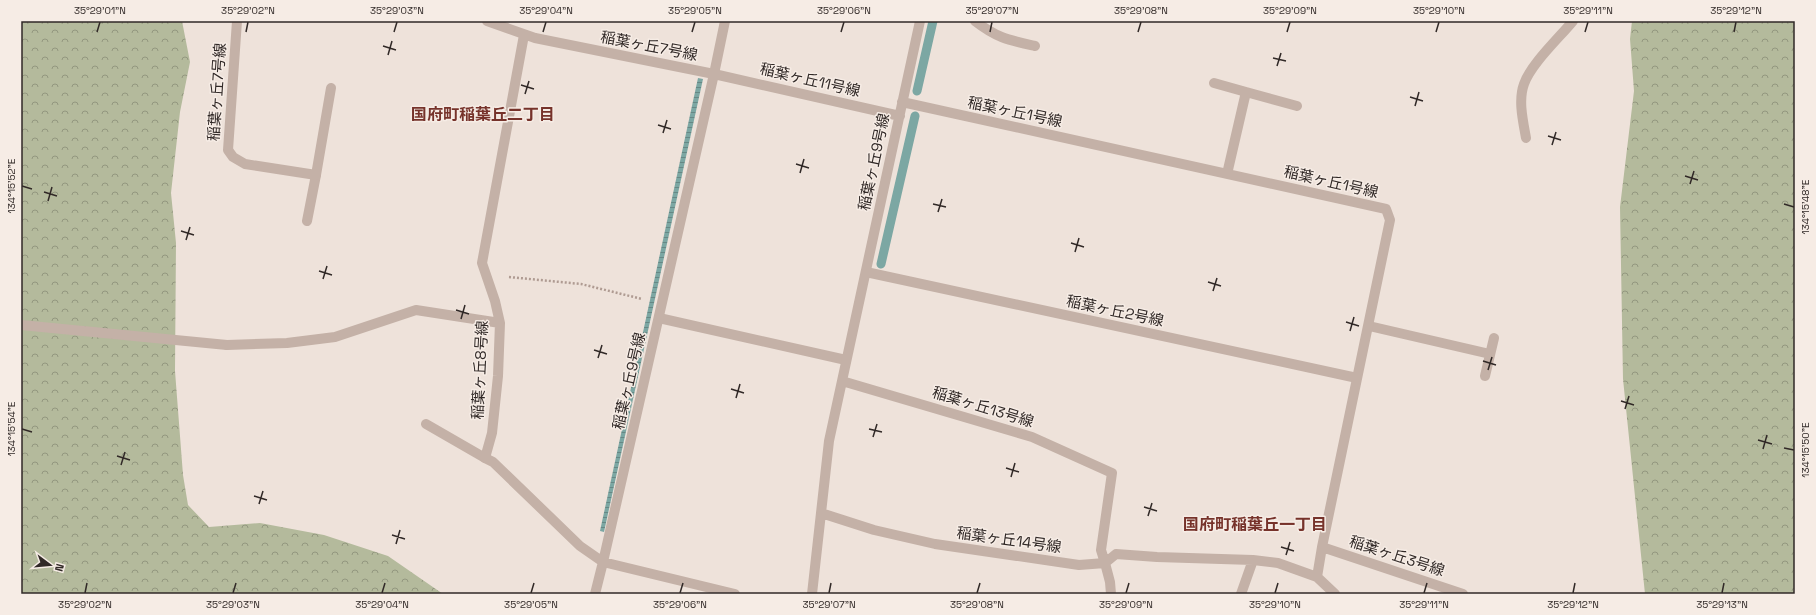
<svg xmlns="http://www.w3.org/2000/svg" width="1816" height="615" font-family="'Space Grotesk','Noto Sans JP',sans-serif">
  <defs>
    <pattern id="forest-crowns" width="20" height="18" patternUnits="userSpaceOnUse"><rect width="20" height="18" fill="#b4ba9c"/><path d="M2 6a3 3 0 1 1 6 0M12 15a3 3 0 1 1 6 0" fill="none" stroke="#93977f"/></pattern>
    <pattern id="water-rules" width="6" height="5" patternUnits="userSpaceOnUse"><rect width="6" height="5" fill="#7ca7a3"/><path d="M0 2.5h6" fill="none" stroke="#668885"/></pattern>
  </defs>
  <rect width="100%" height="100%" fill="#eee2da"/>
  <!-- forest -->
  <path fill="url(#forest-crowns)" d="M21 21H182L190 62 180 112 171 193 176 243 175 371 183 475 188 505 209 527 260 523 324 535 388 556 443 594H21Z
    M1632 21H1795V594H1645L1623 379 1620 207 1634 91 1630 39Z"/>
  <!-- water -->
  <path fill="url(#water-rules)" d="M698 78 703 79 604 532 600 531Z"/>
  <g fill="none" stroke-linecap="round" stroke-linejoin="round">
    <!-- stream -->
    <path stroke="#7ca7a3" stroke-width="9" d="M917 91 933 21
      M881 264 915 116"/>
    <!-- path -->
    <path stroke="#af9b92" stroke-width="2.5" stroke-dasharray="2 2" stroke-linecap="butt" d="M509 277 581 284 642 299"/>
    <!-- lane -->
    <path stroke="#c4b1a7" stroke-width="10" d="M975 21C997 38 1008 40 1035 46
      M1526 138C1523 121 1518 100 1524 84 1531 64 1559 38 1573 21
      M307 221 316 175
      M659 318 846 360
      M21 325 227 345
      M1369 326 1490 354
      M1485 376 1494 338
      M426 424 485 458"/>
    <!-- street -->
    <path stroke="#c4b1a7" stroke-width="10" d="M237 21 228 150 233 157 245 164 316 175 331 88
      M487 21 535 38 714 74 900 116
      M725 21 714 74 603 562 735 594
      M524 35 482 263 495 301 500 323 498 376 492 433 485 458 493 462 580 546 603 562 595 594
      M1214 83 1246 92
      M902 102 1386 209 1390 220 1322 547 1317 577 1335 594
      M1227 174 1246 92 1297 106
      M866 272 1357 378
      M227 345 287 343 335 337 416 310 500 323
      M821 513 874 530 935 544 1079 565 1105 563 1101 550 1112 473 1032 437 842 381
      M1322 547 1463 594
      M812 594 829 441 920 21
      M1111 594 1110 582 1105 563 1116 554 1157 557 1253 560
      M1241 594 1253 560 1278 563 1317 577"/>
  </g>
  <!-- ticks -->
  <path fill="none" stroke="#312927" stroke-width="1.5" d="M97 32 100 22M246 32 248 22M394 32 397 22M543 32 546 22M692 32 695 22M841 32 844 22M990 32 992 22M1138 32 1141 22M1287 32 1290 22M1436 32 1439 22M1585 32 1588 22M1734 32 1736 22M383 46 396 50M388 55 392 41M1273 58 1286 61M1277 66 1281 53M521 85 534 89M525 94 529 81M1410 97 1423 101M1415 106 1419 92M658 125 671 129M663 133 667 120M1548 136 1561 140M1552 145 1556 132M796 164 809 168M800 173 804 159M1685 176 1698 180M1690 184 1694 171M22 186 32 189M44 192 57 196M48 201 52 187M933 204 946 207M1784 204 1794 207M938 212 942 199M181 231 194 235M186 240 190 227M1071 243 1084 247M1075 252 1079 238M319 271 332 275M323 279 327 266M1208 282 1221 286M1213 291 1217 278M456 310 469 314M461 319 465 305M1346 322 1359 326M1350 331 1354 317M594 350 607 354M598 358 602 345M1483 361 1496 365M1488 370 1492 357M731 389 744 393M736 398 740 384M1621 401 1634 405M1625 409 1629 396M22 429 32 432M869 429 882 432M873 437 877 424M1758 440 1772 444M1784 448 1794 450M1763 449 1767 435M117 456 130 460M121 465 125 452M1006 468 1019 472M1011 477 1015 463M254 496 267 500M259 504 263 491M1144 507 1157 511M1148 516 1152 503M392 535 405 539M396 544 400 530M1281 547 1294 551M1286 555 1290 542M85 593 87 583M233 593 236 583M382 593 385 583M531 593 534 583M680 593 683 583M829 593 831 583M977 593 980 583M1126 593 1129 583M1275 593 1278 583M1424 593 1427 583M1573 593 1575 583M1722 593 1724 583"/>
  <g text-anchor="middle" stroke-width="3" stroke-linejoin="round" paint-order="stroke">
    <!-- street labels -->
    <g font-size="15" fill="#312927" stroke="#f6ece5">
      <text transform="translate(649 46) rotate(11)" y="5">稲葉ヶ丘7号線</text>
      <text transform="translate(810 80) rotate(13)" y="5">稲葉ヶ丘11号線</text>
      <text transform="translate(217 92) rotate(-86)" y="5">稲葉ヶ丘7号線</text>
      <text transform="translate(1015 112) rotate(12)" y="5">稲葉ヶ丘1号線</text>
      <text transform="translate(874 162) rotate(-78)" y="5">稲葉ヶ丘9号線</text>
      <text transform="translate(1331 182) rotate(13)" y="5">稲葉ヶ丘1号線</text>
      <text transform="translate(1115 311) rotate(12)" y="5">稲葉ヶ丘2号線</text>
      <text transform="translate(480 370) rotate(-87)" y="5">稲葉ヶ丘8号線</text>
      <text transform="translate(629 381) rotate(-77)" y="5">稲葉ヶ丘9号線</text>
      <text transform="translate(983 407) rotate(17)" y="5">稲葉ヶ丘13号線</text>
      <text transform="translate(1009 540) rotate(8)" y="5">稲葉ヶ丘14号線</text>
      <text transform="translate(1397 556) rotate(18)" y="5">稲葉ヶ丘3号線</text>
    </g>
    <!-- neighbourhood labels -->
    <g font-size="16" font-weight="bold" fill="#76322a" stroke="#f6ece5">
      <text x="483" y="120">国府町稲葉丘二丁目</text>
      <text x="1255" y="530">国府町稲葉丘一丁目</text>
    </g>
  </g>
  <!-- border -->
  <rect width="1816" height="615" fill="none" stroke="#f6ece5" stroke-width="44"/>
  <!-- north arrow -->
  <g transform="translate(50 565) rotate(106)" stroke="#f6ece5" stroke-width="3" paint-order="stroke">
  <path d="M0-3L7 15L0 10L-7 15Z" fill="#312927"/>
  <text y="-6" font-size="11" font-weight="bold" text-anchor="middle" fill="#312927">N</text>
  </g>
  <rect x="22" y="22" width="1772" height="571" fill="none" stroke="#312927" stroke-width="1.5"/>
  <g font-size="10" text-anchor="middle" fill="#312927">
    <text x="100" y="14">35°29'01"N</text>
    <text x="248" y="14">35°29'02"N</text>
    <text x="397" y="14">35°29'03"N</text>
    <text x="546" y="14">35°29'04"N</text>
    <text x="695" y="14">35°29'05"N</text>
    <text x="844" y="14">35°29'06"N</text>
    <text x="992" y="14">35°29'07"N</text>
    <text x="1141" y="14">35°29'08"N</text>
    <text x="1290" y="14">35°29'09"N</text>
    <text x="1439" y="14">35°29'10"N</text>
    <text x="1588" y="14">35°29'11"N</text>
    <text x="1736" y="14">35°29'12"N</text>
    <text transform="translate(11 186) rotate(-90)" y="4">134°15'52"E</text>
    <text transform="translate(1805 207) rotate(-90)" y="4">134°15'48"E</text>
    <text transform="translate(11 429) rotate(-90)" y="4">134°15'54"E</text>
    <text transform="translate(1805 450) rotate(-90)" y="4">134°15'50"E</text>
    <text x="85" y="608">35°29'02"N</text>
    <text x="233" y="608">35°29'03"N</text>
    <text x="382" y="608">35°29'04"N</text>
    <text x="531" y="608">35°29'05"N</text>
    <text x="680" y="608">35°29'06"N</text>
    <text x="829" y="608">35°29'07"N</text>
    <text x="977" y="608">35°29'08"N</text>
    <text x="1126" y="608">35°29'09"N</text>
    <text x="1275" y="608">35°29'10"N</text>
    <text x="1424" y="608">35°29'11"N</text>
    <text x="1573" y="608">35°29'12"N</text>
    <text x="1722" y="608">35°29'13"N</text>
  </g>
</svg>
